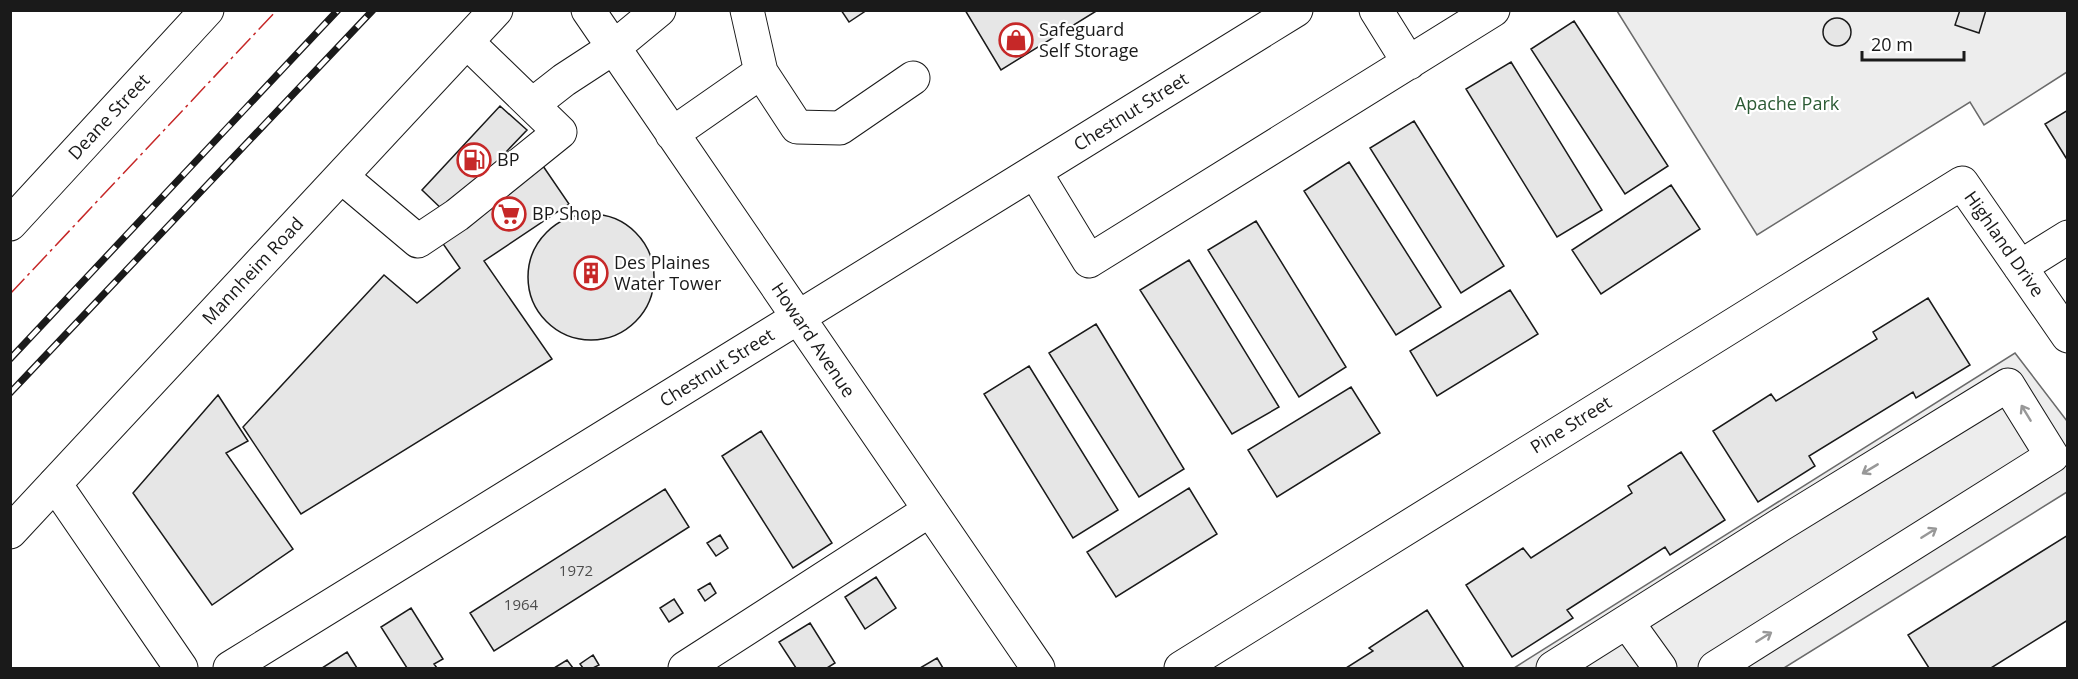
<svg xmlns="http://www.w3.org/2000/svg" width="2078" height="679" font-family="'Open Sans',sans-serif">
  <rect width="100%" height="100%" fill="#fff"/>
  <!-- built -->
  <path fill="#ededed" stroke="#6a6a6a" stroke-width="1.5" d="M1617 11H2067V72L1984 125 1970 102 1757 235Z
    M2015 353 2067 421V492L1784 668H1514Z"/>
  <!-- building -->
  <path fill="#e6e6e6" stroke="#1a1a1a" stroke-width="1.5" d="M841 10H867L849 22Z
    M965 10H1098L1001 70Z
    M1960 10H1986L1979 33 1955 25Z
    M1823 32a14 14 0 1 1 28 0a14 14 0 1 1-28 0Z
    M1574 21 1668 166 1625 194 1531 49Z
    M1511 62 1602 210 1557 237 1466 89Z
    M500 106 527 130 447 214 422 190Z
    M2068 110V161L2045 124Z
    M1414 121 1504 266 1461 293 1370 148Z
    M1349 162 1441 307 1396 335 1304 191Z
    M543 166 569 204 484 261 552 359 301 514 243 427 384 275 417 303 460 268 439 238Z
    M1671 185 1700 229 1601 294 1572 250Z
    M528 277a63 63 0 1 1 126 0a63 63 0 1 1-126 0Z
    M1256 221 1346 367 1299 397 1208 250Z
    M1189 260 1279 407 1232 434 1140 290Z
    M1510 290 1538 334 1437 396 1410 351Z
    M1928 298 1970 365 1916 398 1913 392 1809 456 1815 466 1758 502 1713 431 1771 394 1776 401 1877 339 1873 332Z
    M1096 324 1184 469 1139 497 1049 353Z
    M1029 366 1118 510 1073 538 984 394Z
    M1351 387 1380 433 1277 497 1248 450Z
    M218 395 248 441 226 453 293 549 212 605 133 493Z
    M761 431 832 543 793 568 722 456Z
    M1681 452 1725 520 1670 555 1665 547 1567 610 1573 618 1512 657 1466 585 1523 548 1531 558 1632 493 1628 486Z
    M1189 488 1217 534 1116 597 1087 552Z
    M665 489 689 527 494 651 470 613Z
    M720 535 728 548 716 556 707 543Z
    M2068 535V620L1991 668H1929L1908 635Z
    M876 577 896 608 865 629 845 597Z
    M710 583 716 593 705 601 698 590Z
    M674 599 683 613 669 622 660 608Z
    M411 608 443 659 434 664 437 668H407L381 627Z
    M1427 610 1464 668H1346L1373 651 1369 648Z
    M810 623 835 663 827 668H796L779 642Z
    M347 652 357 668H322Z
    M593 655 599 665 593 668H583L580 664Z
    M937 658 943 668H920Z
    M567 660 573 668H554Z"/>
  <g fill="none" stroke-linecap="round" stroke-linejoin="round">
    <!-- minor casing -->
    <g stroke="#1a1a1a" stroke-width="35">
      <path id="minor" d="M588 10 1038 668
        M747 10 761 72 797 127 840 128 913 78
        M1376 10 1409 63
        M532 105 564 80 613 48 659 10
        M672 134 761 72
        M1035 172 1089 261 1493 10
        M342 177 418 241 457 215 560 132 467 42
        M10 224 207 10
        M2020 267 2068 237
        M55 484 181 668
        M1627 622 1660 668
        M230 668 1296 10
        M685 668 930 510
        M1181 668 1962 183 2068 336
        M1553 668 1780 525 2008 385 2052 456 1715 668"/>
    </g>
    <!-- major casing -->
    <g stroke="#1a1a1a" stroke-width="35">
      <path id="major" d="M10 532 496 10"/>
    </g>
    <!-- minor -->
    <use href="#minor" stroke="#fff" stroke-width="33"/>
    <!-- major -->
    <use href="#major" stroke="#fff" stroke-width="33"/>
    <!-- rail casing -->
    <g stroke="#1a1a1a" stroke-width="7">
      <path id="rail" d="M10 359 338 10
        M10 393 373 10"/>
    </g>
    <!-- rail -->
    <use href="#rail" stroke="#fff" stroke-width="4.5" stroke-dasharray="14" stroke-linecap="butt"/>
    <!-- power -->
    <path stroke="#c62828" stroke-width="1.5" stroke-dasharray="21 4.5 3 4.5" stroke-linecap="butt" d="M10 294 277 10"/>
  </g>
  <!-- one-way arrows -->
  <defs><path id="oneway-shaft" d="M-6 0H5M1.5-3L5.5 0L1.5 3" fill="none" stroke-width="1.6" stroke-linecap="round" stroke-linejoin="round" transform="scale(1.5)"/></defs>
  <g stroke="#989898">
    <use href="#oneway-shaft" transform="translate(2026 413) rotate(-121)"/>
    <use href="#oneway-shaft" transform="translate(1870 469) rotate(149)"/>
    <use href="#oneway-shaft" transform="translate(1929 533) rotate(-32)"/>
    <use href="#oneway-shaft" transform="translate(1764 637) rotate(-32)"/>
  </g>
  <!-- icons -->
  <defs>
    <g id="shop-ring" transform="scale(1.725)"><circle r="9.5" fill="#fff" stroke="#c62828" stroke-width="1.5"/><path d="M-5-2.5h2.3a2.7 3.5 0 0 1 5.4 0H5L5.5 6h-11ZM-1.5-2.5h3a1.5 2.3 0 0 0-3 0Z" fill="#c62828"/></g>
    <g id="fuel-ring" transform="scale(1.725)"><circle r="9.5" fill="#fff" stroke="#c62828" stroke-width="1.5"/><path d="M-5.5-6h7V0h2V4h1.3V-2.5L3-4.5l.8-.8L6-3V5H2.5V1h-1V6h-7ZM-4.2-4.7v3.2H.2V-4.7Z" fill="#c62828"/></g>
    <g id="supermarket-ring" transform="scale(1.725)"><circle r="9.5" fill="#fff" stroke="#c62828" stroke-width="1.5"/><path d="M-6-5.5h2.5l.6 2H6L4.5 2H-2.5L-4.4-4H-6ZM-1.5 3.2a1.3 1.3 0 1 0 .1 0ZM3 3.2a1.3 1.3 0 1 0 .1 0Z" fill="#c62828"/></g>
    <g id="building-ring" transform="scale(1.725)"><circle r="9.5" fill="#fff" stroke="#c62828" stroke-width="1.5"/><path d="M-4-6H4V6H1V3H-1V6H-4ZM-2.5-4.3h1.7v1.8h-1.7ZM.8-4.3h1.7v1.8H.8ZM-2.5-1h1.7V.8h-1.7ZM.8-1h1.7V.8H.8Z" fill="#c62828"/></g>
  </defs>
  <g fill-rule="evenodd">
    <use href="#shop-ring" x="1016" y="40"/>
    <use href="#fuel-ring" x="474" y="160"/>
    <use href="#supermarket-ring" x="509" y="214"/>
    <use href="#building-ring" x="591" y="273"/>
  </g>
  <g text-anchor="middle" stroke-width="4.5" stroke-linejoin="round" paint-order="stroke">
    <!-- number labels -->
    <g font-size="15" fill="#4d4d4d">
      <text x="576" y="576">1972</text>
      <text x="521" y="610">1964</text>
    </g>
    <!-- poi labels -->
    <g font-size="18" fill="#1a1a1a" stroke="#fff" text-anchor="start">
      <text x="1039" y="36">Safeguard<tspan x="1039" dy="21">Self Storage</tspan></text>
      <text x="497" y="166">BP</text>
      <text x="532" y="220">BP Shop</text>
      <text x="614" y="269">Des Plaines<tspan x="614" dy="21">Water Tower</tspan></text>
    </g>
    <!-- park labels -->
    <g font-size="18" fill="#2b5a34" stroke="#fff">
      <text x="1787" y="110">Apache Park</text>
    </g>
    <!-- street labels -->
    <g font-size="18" fill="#1a1a1a" stroke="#fff">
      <text transform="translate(1131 112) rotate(-32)" y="6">Chestnut Street</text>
      <text transform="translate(109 117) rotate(-47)" y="6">Deane Street</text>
      <text transform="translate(2004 244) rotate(55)" y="6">Highland Drive</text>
      <text transform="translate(253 271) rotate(-47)" y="6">Mannheim Road</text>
      <text transform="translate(813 340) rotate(56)" y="6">Howard Avenue</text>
      <text transform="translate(717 368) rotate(-32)" y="6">Chestnut Street</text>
      <text transform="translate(1571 425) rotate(-32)" y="6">Pine Street</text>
    </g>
  </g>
  <!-- border -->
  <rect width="2078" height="679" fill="none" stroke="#1a1a1a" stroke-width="24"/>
  <!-- scale -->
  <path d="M1862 51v9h102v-9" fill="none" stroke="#1a1a1a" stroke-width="3"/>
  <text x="1871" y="51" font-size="18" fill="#1a1a1a" stroke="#ffffff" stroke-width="4.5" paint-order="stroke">20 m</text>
</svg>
